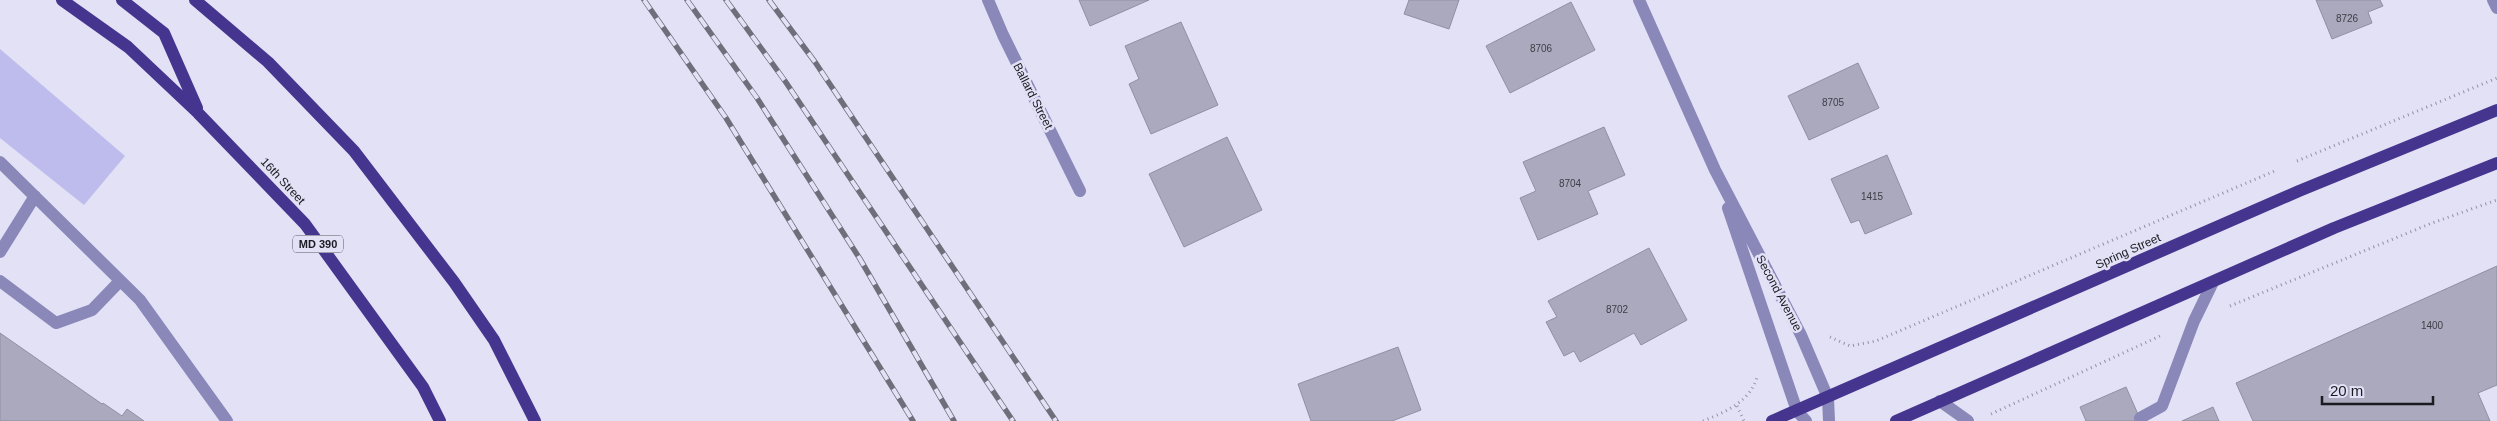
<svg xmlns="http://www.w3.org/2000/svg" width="2497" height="421" font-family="Helvetica,sans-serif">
  <rect width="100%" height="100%" fill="#e2e1f6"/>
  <!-- green -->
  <path fill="#bebcec" d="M0 49 125 156 84 205 0 138Z"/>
  <!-- building -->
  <path fill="#aaa9bd" stroke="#9090a3" d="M1079 0H1149L1090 26Z
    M1409 0H1459L1449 29 1404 14Z
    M2316 0H2380L2383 6 2368 12 2372 23 2332 39Z
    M1571 2 1595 50 1510 93 1486 46Z
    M1181 22 1218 105 1151 134 1129 84 1139 79 1125 46Z
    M1858 63 1879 108 1809 140 1788 96Z
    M1604 127 1625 175 1588 191 1598 214 1538 240 1520 198 1536 191 1523 162Z
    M1227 137 1262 210 1184 247 1149 174Z
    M1887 155 1912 214 1865 234 1859 220 1851 223 1831 179Z
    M1649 248 1687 320 1641 345 1634 333 1580 362 1574 351 1564 356 1546 322 1557 317 1548 301Z
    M2497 266V385L2478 393 2490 421H2253L2236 383Z
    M0 333 102 404 103 403 122 416 127 409 144 421H0Z
    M1398 347 1421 410 1392 421H1311L1298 384Z
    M2126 387 2141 421H2086L2080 407Z
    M2213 407 2219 421H2182Z"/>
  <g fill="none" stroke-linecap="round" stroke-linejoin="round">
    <!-- path -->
    <path stroke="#9393a2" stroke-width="3" stroke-dasharray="1 4" stroke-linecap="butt" d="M2297 161 2497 78
      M2230 306 2432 223 2497 200
      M1830 337 1850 346 1876 341 2277 170
      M1737 406 1744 421
      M1991 414 2160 336
      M1703 421C1725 412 1750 402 1757 377"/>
    <!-- minor -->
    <path stroke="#8a87b9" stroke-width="12" d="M988 0 1003 35 1080 191
      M1639 0 1715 170 1801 335 1828 398 1829 421
      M2493 0 2497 8
      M0 162 140 300 227 421
      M1728 208 1797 411 1806 421
      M0 252 35 196
      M0 281 56 323 92 310 120 281
      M1940 401 1968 421
      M2140 418 2162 406 2194 321 2213 282"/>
    <!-- major -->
    <path stroke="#46358e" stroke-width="12" d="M62 0 128 47 198 113 305 224 423 387 440 421
      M122 0 164 33 197 108
      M195 0 268 62 354 151 454 282 494 340 535 421
      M1772 421 2299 191 2497 110
      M1896 421 2334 228 2497 163"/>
    <!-- rail casing -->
    <g stroke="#6f6f7c" stroke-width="5.5">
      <path id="rail" d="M644 0 726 118 913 421
        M687 0 757 98 860 259 954 421
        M726 0 785 81 1013 421
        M769 0 815 62 1056 421"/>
    </g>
    <!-- rail -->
    <use href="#rail" stroke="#e2e1f6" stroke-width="4" stroke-dasharray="11" stroke-linecap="butt"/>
  </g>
  <g text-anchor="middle" stroke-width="5" stroke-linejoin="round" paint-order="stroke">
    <!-- number labels -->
    <g font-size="10" fill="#3e3e48">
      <text x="2347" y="22">8726</text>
      <text x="1541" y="52">8706</text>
      <text x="1833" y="106">8705</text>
      <text x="1570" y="187">8704</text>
      <text x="1872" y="200">1415</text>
      <text x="1617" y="313">8702</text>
      <text x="2432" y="329">1400</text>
    </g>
    <!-- shield labels -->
    <rect fill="#e2e1f6" stroke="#565661" stroke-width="1" x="293" y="235.5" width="50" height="17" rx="4"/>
    <g font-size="11" font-weight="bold" fill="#1a1a21">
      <text x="318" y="248">MD 390</text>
    </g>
    <!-- street labels -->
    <g font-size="12" fill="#1a1a21" stroke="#e2e1f6">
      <text transform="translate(1033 96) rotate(63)" y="4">Ballard Street</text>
      <text transform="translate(283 181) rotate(47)" y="4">16th Street</text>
      <text transform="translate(2128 251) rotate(-24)" y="4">Spring Street</text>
      <text transform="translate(1779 293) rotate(62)" y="4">Second Avenue</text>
    </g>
  </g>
  <!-- scale -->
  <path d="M2322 396v8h111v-8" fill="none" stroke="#1a1a21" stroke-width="2.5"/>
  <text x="2330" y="396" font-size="15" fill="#1a1a21" stroke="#e2e1f6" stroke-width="4" paint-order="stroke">20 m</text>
</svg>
